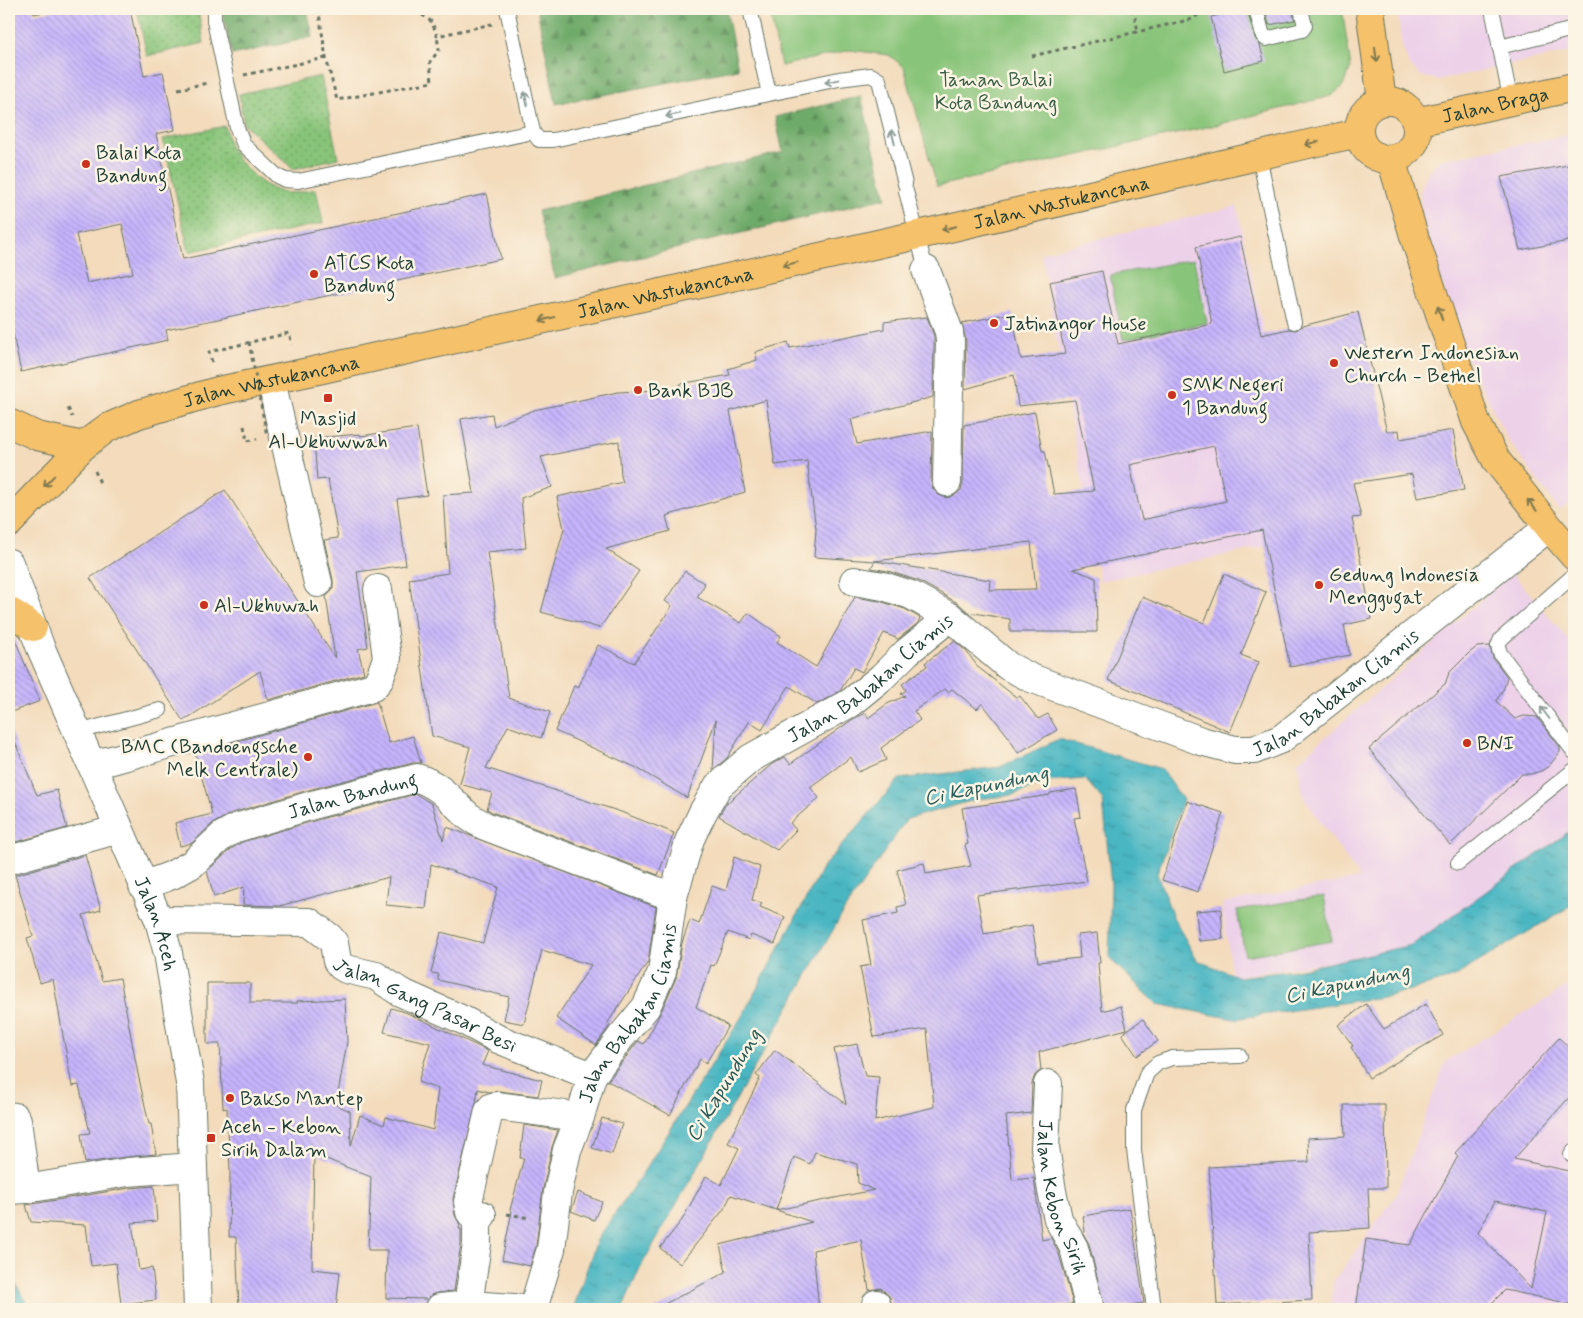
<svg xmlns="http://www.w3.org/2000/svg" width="1583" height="1318" font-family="Mynerve,sans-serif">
  <defs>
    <pattern id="forest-firs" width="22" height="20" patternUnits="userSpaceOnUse" patternTransform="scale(1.25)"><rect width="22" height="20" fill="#6eaa69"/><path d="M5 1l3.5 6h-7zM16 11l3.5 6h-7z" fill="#5a8c57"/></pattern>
    <pattern id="garden-dots" width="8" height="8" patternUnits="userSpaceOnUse" patternTransform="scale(1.25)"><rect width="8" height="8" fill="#88c479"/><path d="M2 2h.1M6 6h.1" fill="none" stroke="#6fa064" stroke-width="1.8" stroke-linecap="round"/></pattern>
    <pattern id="water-ripples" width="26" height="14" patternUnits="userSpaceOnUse" patternTransform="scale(1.25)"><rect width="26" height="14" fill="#48b6c2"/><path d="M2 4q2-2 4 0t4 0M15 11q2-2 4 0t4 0" fill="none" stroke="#3b959e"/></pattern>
    <pattern id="building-back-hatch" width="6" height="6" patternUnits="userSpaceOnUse" patternTransform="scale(1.25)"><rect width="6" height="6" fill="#c7b5fd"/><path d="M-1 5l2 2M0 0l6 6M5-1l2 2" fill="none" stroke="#a194ce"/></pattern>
  </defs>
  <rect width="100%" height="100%" fill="#fcf5e5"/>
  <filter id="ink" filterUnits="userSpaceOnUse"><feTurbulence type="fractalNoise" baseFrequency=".02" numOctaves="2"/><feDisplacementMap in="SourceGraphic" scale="10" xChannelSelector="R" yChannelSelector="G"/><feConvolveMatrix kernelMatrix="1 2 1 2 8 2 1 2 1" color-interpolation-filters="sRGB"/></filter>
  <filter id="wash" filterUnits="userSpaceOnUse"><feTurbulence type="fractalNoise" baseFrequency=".0096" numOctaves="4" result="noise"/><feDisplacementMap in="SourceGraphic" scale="20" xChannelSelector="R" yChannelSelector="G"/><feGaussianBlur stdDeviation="1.12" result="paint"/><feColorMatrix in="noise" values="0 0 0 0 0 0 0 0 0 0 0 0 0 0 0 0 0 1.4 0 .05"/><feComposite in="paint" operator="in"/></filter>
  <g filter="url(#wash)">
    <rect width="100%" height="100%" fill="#f3dbbc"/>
    <!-- built -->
    <path fill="#edd1e9" d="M1397 9H1574V51L1439 80 1421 76 1409 65 1402 46Z
      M1574 134V501L1559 510 1507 438 1463 349 1422 218 1420 193 1428 171 1439 160Z
      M1237 206 1307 538 1100 581 1041 253Z
      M1512 573 1574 646V847L1458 938 1397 952 1232 977 1222 903 1360 878 1304 798 1297 762Z
      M1574 982V1309H1331L1333 1282 1396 1195 1445 1062Z"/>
    <!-- forest -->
    <path fill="url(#forest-firs)" stroke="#46744e" d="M226 9H307L313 37 232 55 223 14Z
      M537 9H726L738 69 556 104Z
      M861 96 886 198 555 278 538 211 783 152 775 117Z"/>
    <!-- park -->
    <path fill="#88c479" stroke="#548056" d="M769 9H1342L1351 68 1342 87 1331 96 1212 126 937 186 904 67 889 55 850 50 781 66Z
      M1194 259 1207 323 1123 340 1110 275Z
      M1324 896 1332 941 1245 956 1237 910Z"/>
    <!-- garden -->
    <path fill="url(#garden-dots)" stroke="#548056" d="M137 9H198L204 43 147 56Z
      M321 76 338 158 293 169 244 124 239 94Z
      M225 126C227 133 228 142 231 148 240 166 268 193 289 193 298 193 308 190 316 189L323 223 189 252 163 139Z"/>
    <!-- water -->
    <path fill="url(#water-ripples)" stroke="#347a7b" d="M1059 739 1162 769 1183 800 1157 874 1173 917 1197 960 1239 977 1296 970 1412 945 1574 828V904L1452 978 1389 996 1234 1019 1157 1004 1109 958 1111 885 1103 800 1085 779 1047 782 1013 795 978 799 907 819 845 909 640 1268 622 1309H573L597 1240 648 1165 741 1018 823 867 899 779 1000 767Z
      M9 1282 16 1284 30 1309H9Z"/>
    <g id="blocks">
      <!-- building -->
      <path fill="url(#building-back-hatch)" fill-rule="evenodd" d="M9 9H33L34 14 60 9H130L144 76 163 72 175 130 156 134 183 259 487 194 501 259 166 330 168 340 21 372 9 316ZM122 224 133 273 87 283 76 234Z
        M1243 9H1247L1255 38 1260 45 1264 61 1224 71 1211 17Z
        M1265 9H1292L1295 20 1269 25Z
        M1574 164V240L1520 250 1501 177Z
        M1240 237 1261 335 1289 329 1296 330 1302 326 1358 312 1387 432 1399 430 1400 439 1453 430 1464 490 1417 498 1412 474 1353 483 1361 517 1352 518 1372 619 1344 625 1350 655 1290 667 1262 530 1073 569 1096 578 1097 632H1010V619L968 612 958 603 919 581 888 571 871 568 875 561 814 557 816 529 807 461 775 465 766 400 730 411 745 492 666 516 670 531 606 549 639 571 600 628 541 612 564 529 557 497 623 482 621 476 619 441 541 457 552 487 521 498 526 548 487 552 509 698 550 712 541 738 508 726 486 768 621 812 674 833 658 875 492 812 487 809 492 793 460 784 470 747 432 736 409 579 448 573 443 495 474 493 461 419 492 414 494 426 534 410 618 392 681 389 680 384 730 375 728 369 757 360 755 352 788 342 790 348 884 329V322L927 317 934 336V342L933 397 851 419 857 444 932 431 931 482 933 489 939 495 947 498 955 495 961 490 963 483 964 425 1035 412 1042 451H1045L1054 494 1094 491 1075 400 1018 406 1014 375 965 389 966 341 962 323 1012 313 1021 359 1065 354 1050 282 1102 271 1118 344 1212 324 1196 247ZM1214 446 1226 501 1142 520 1130 465ZM1031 542 1036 589 989 590 990 580 875 561Z
        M417 428 427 495 397 499 406 565 357 572 368 647 358 649 364 673 268 700 260 671 183 721 90 578 225 490 335 658 326 596 329 594 333 588V580L324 540 338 538 328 479 317 480 314 438 360 434V436Z
        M685 571 705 584 697 597 741 623 748 613 781 636 777 642 816 667 855 597 879 601 905 609 920 618 918 623 898 639 884 633 862 672 854 668 840 691 817 704 789 686 762 730 749 722 727 758 713 770 716 720 687 798 635 767 555 731 574 686 578 688 598 645 634 663 672 606 665 601Z
        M1224 574 1266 592 1241 655 1259 662 1230 732 1108 680 1142 597 1204 623Z
        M9 629 12 632 40 701 9 713Z
        M954 641 966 651 979 668 1017 698 1020 696 1038 719 1048 714 1057 730 1018 753 1008 736 982 703 977 709 952 689 948 692 945 689 914 711 920 720 881 748 886 760 858 772 851 757 810 787 819 798 790 823 796 830 777 850 719 816 726 804 772 764 785 757 790 764 853 719 866 713 868 718 887 704 905 696 901 694 906 690 902 684 927 666 925 663Z
        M1490 646 1493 658 1507 677 1504 688 1496 701 1515 719 1524 716 1537 717 1560 747V752L1549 766 1541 771 1531 774H1522L1450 845 1369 749 1445 684 1449 673 1469 653 1477 647Z
        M377 702 389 743 413 736 421 763H413L312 789 232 813 212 824 192 843 180 846 175 823 212 814 195 753Z
        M9 728 37 795 57 790 67 828 9 844Z
        M1076 789 1081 817 1074 818 1087 881 977 895 984 934 1032 925 1038 962 1080 958 1078 935 1097 933 1100 963H1098L1102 1011 1121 1006 1127 1029 1039 1052 1041 1070 1035 1075 1032 1083 1031 1113 1006 1116 1012 1180 1034 1178 1042 1240 1051 1238 1059 1254 1073 1304 1042 1309H892L890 1297 881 1288 869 1290 861 1240 813 1250 819 1309H655L726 1272 720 1245 812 1222 776 1210 874 1190 858 1183 857 1164 815 1152 810 1164 794 1157 776 1210 731 1195 724 1209 680 1264 660 1248 682 1220 706 1176 721 1185 739 1148 728 1143 760 1078 756 1075 775 1050 846 1104 834 1049 857 1044 865 1076 879 1077 875 1121 934 1107 927 1029 874 1037 860 967 871 965 863 920 898 913 897 907 906 905 897 870 924 863 926 874 971 866 965 845 968 844 962 808 1050 795V793Z
        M416 794 432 804 443 840 447 827 656 907 648 962 607 1024 610 1025 596 1045 556 1018 591 965 542 950 524 1024 504 1020 509 997 438 980V974L431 973 441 932 483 943 498 887 431 864 426 909 386 905 389 877 279 906 243 905 244 887 214 897 207 871 231 849 242 842 320 819Z
        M1187 801 1223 813 1198 892 1162 880Z
        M85 855 101 910 83 915 102 981 120 978 138 1074 149 1124H151L156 1154 126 1157 85 1163 81 1134 90 1133 79 1085 72 1086 53 979 40 983 27 938 33 936 15 875Z
        M734 857 760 867 752 900 762 903 760 907 785 917 775 944 751 935 749 940 728 932 714 966 711 965 696 1007 728 1026 706 1063 700 1059 670 1115 608 1081 638 1041 644 1044 660 1014 676 978 682 943 690 920 699 924 712 886 726 891Z
        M1221 909 1223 939 1199 941 1196 911Z
        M207 983H250V1003H298L297 1001 345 999 347 1042 336 1105 350 1111 351 1146 360 1115 384 1125 386 1117 433 1130 438 1089 418 1082 430 1043 384 1032 391 1008 405 1012 488 1051 482 1065 542 1080 538 1096 499 1091 489 1092 478 1089 476 1103 453 1199 455 1215 460 1225 459 1229H461V1243L454 1291 438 1293 431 1295 427 1299 386 1298 387 1250H368L371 1177 314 1154 312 1269 340 1272 336 1309H239L236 1237H229L230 1171 227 1108 223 1109 220 1044H207Z
        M1366 1004 1384 1029 1426 1004 1443 1035 1369 1078 1351 1047 1353 1046 1338 1025Z
        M1143 1019 1158 1041 1137 1056 1122 1034Z
        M1559 1038 1574 1052V1092L1514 1159 1574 1172V1288L1571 1304 1505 1290 1486 1309H1356L1366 1239 1410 1245 1458 1156 1455 1153ZM1495 1201 1547 1212 1531 1289 1478 1233Z
        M1344 1105H1385L1386 1188H1368L1370 1228 1309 1232 1312 1300 1217 1305 1209 1167 1309 1162 1308 1138 1345 1136Z
        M602 1118 622 1124 612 1154 592 1148Z
        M524 1125 558 1130 552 1147 543 1189 536 1246 530 1266 502 1260 512 1211 510 1210 524 1158H520Z
        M154 1186 157 1221 132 1223 139 1270 152 1268 156 1300 121 1304 116 1263 91 1266 86 1225 31 1222 26 1205 130 1188Z
        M578 1192 602 1202 594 1220 571 1211Z
        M1130 1208 1144 1303 1105 1309 1089 1244 1083 1233 1085 1232 1083 1216Z"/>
    </g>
  </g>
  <g filter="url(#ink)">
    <use href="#blocks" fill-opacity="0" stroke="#697464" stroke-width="1"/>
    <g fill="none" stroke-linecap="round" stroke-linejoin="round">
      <!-- service casing -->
      <g stroke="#697464" stroke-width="16">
        <path id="service" d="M214 9V21L237 128 244 145 277 176 285 180 298 181 533 132
          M507 9 533 132 539 140H553L839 79 871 75 879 80 905 184
          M750 9 769 94
          M1256 9 1263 36 1266 39 1302 30 1305 26 1301 9
          M1492 9 1511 102
          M1499 47 1574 29
          M1259 156 1294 322
          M906 191 926 270
          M1574 575 1501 639 1498 646 1500 653 1574 752
          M78 732 160 710
          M1458 863 1574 770
          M1571 1155 1574 1151
          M1154 1309 1134 1150V1110L1147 1073 1158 1063 1172 1058 1240 1056"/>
      </g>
      <!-- minor casing -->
      <g stroke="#697464" stroke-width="30">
        <g id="minor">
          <path d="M926 270 949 332 950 341 947 482"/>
          <path d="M271 381 318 583"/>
          <path id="s1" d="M854 581 883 586 911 595 950 617 1008 666 1031 678 1201 741 1235 750H1254L1281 739 1549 527"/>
          <path d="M92 764 112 760 373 687 379 680 387 658 378 589"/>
          <path d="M9 860 119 829"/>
          <path id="s2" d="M143 886 172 875 192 864 222 836 236 828 316 804 417 778C439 784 452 801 468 816 473 820 480 823 485 826L673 897"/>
          <path id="s3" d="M159 920 309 922 330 938 334 943 337 961 341 966 346 969 376 976 400 992 463 1020 498 1039 592 1076"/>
          <path id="s4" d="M1048 1084 1045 1148 1052 1191 1058 1219 1074 1248 1090 1309"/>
          <path d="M9 1116 15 1117 17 1120 26 1189"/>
          <path d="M9 1190 26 1189 128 1172 193 1167"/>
          <path d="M477 1222 470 1212 468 1202 489 1111 492 1107 497 1106 580 1117"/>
          <path d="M876 1304V1309"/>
          <path d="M468 1305 477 1244V1222L482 1215"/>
          <path d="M440 1308 468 1305 531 1309"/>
          <path id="s5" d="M533 1309 551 1249 558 1192 567 1150 580 1117 592 1076 621 1037 646 1007 662 972 673 897 690 839 703 812 718 786 751 758 850 703 882 677 907 652 950 617"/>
        </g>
      </g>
      <!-- tertiary casing -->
      <g stroke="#697464" stroke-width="30">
        <g id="tertiary">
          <path id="s6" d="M9 563 40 646 159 920 168 953 190 1083 198 1309"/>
        </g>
      </g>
      <!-- primary casing -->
      <g stroke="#697464" stroke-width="30">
        <g id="primary">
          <path d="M1370 9 1382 101"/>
          <circle cx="1388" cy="130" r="29"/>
          <path id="s7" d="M1416 122 1574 87"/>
          <path d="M1391 159 1414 236 1476 422 1496 460 1549 527 1574 556"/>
          <path d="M9 423 37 436 83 446"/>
          <path id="s8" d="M9 523 83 446 107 428 139 414 183 401 218 391 318 370 949 228 1317 142 1359 133"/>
          <path d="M9 611 17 616 33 627"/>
        </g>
      </g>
      <!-- path -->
      <path stroke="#697464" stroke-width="3" stroke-dasharray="4 4" stroke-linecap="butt" d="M339 9 319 13 326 58 337 100 432 82 430 62 439 50 437 36
        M417 9 418 12 432 22 437 36 492 24
        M1133 9 1138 31
        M1032 56 1193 19 1205 9
        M244 75 326 58
        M178 89 208 83
        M212 362 209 352 289 333 292 344
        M68 408 72 417
        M244 426 247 441 257 439
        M95 471 100 483
        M507 1214 530 1218"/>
      <!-- service -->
      <use href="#service" stroke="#fff" stroke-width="14"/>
      <!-- minor -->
      <use href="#minor" stroke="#fff" stroke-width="28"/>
      <!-- tertiary -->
      <use href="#tertiary" stroke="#fff" stroke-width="28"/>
      <!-- primary -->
      <use href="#primary" stroke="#f5c16b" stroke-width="28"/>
      <!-- path-bridge -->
      <path stroke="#697464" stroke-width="3" stroke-dasharray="4 4" stroke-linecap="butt" d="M249 342 267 436"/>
    </g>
    <!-- one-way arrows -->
    <defs><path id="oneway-shaft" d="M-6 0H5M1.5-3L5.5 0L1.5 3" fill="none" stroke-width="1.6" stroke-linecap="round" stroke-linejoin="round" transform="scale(1.25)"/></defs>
    <g stroke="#7f784d">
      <use href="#oneway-shaft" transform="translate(1376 55) rotate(82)"/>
      <use href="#oneway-shaft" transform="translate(1312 143) rotate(166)"/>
      <use href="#oneway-shaft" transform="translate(949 228) rotate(167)"/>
      <use href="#oneway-shaft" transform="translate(790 264) rotate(167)"/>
      <use href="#oneway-shaft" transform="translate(1440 313) rotate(-108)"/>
      <use href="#oneway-shaft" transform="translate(547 319) rotate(167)"/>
      <use href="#oneway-shaft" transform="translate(49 481) rotate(134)"/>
      <use href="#oneway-shaft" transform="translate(1532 505) rotate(-129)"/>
    </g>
    <g stroke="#8f9e9a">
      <use href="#oneway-shaft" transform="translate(832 81) rotate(168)"/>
      <use href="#oneway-shaft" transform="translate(526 99) rotate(-102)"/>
      <use href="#oneway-shaft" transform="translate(673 115) rotate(168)"/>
      <use href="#oneway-shaft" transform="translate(893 137) rotate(-104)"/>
      <use href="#oneway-shaft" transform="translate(1545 713) rotate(-127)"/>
    </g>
  </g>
  <!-- markers -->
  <g fill="#c8321e" stroke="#fcf5e5" stroke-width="2">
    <circle cx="86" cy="164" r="5"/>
    <circle cx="314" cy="274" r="5"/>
    <circle cx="994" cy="323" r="5"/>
    <circle cx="1334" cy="363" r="5"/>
    <circle cx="638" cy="390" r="5"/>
    <circle cx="1172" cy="395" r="5"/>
    <rect x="323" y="393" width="10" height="10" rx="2.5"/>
    <circle cx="1319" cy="585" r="5"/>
    <circle cx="204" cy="605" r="5"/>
    <circle cx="1467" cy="743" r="5"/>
    <circle cx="308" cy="757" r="5"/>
    <circle cx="230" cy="1098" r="5"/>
    <rect x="206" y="1133" width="10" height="10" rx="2.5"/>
  </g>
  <g text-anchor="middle" stroke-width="5" stroke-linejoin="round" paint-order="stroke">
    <!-- park labels -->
    <g font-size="20" fill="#395f45" stroke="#fcf5e5">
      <text x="996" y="86">Taman Balai<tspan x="996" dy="23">Kota Bandung</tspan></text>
    </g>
    <!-- street labels -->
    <g font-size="20" fill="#1f3d34" stroke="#fcf5e5">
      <text dy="7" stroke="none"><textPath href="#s7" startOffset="81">Jalan Braga</textPath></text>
      <text dy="7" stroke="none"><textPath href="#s8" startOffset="1118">Jalan Wastukancana</textPath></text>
      <text dy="7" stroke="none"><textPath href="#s8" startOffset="712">Jalan Wastukancana</textPath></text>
      <text dy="7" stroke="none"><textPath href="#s8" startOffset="308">Jalan Wastukancana</textPath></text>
      <text dy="7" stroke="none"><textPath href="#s5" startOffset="751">Jalan Babakan Ciamis</textPath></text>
      <text dy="7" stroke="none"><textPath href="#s1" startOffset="541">Jalan Babakan Ciamis</textPath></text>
      <text dy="7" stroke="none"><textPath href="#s2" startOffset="232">Jalan Bandung</textPath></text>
      <text dy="7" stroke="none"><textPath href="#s6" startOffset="390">Jalan Aceh</textPath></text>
      <text dy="7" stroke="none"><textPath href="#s3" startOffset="301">Jalan Gang Pasar Besi</textPath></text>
      <text dy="7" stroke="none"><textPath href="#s5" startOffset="315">Jalan Babakan Ciamis</textPath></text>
      <text dy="7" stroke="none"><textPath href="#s4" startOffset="116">Jalan Kebon Sirih</textPath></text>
    </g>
    <!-- poi labels -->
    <g font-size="20" fill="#1f3d34" stroke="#fcf5e5" text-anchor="start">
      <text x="96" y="159">Balai Kota<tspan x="96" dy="23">Bandung</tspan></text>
      <text x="324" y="269">ATCS Kota<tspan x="324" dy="23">Bandung</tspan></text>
      <text x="1004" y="330">Jatinangor House</text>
      <text x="1344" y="359">Western Indonesian<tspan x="1344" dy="23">Church - Bethel</tspan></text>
      <text x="1182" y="391">SMK Negeri<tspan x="1182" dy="23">1 Bandung</tspan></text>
      <text x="648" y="397">Bank BJB</text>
      <text x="328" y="425" text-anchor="middle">Masjid<tspan x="328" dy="23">Al-Ukhuwwah</tspan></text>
      <text x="1329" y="581">Gedung Indonesia<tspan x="1329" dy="23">Menggugat</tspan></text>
      <text x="214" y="612">Al-Ukhuwah</text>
      <text x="1477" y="750">BNI</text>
      <text x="298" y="753" text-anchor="end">BMC (Bandoengsche<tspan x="298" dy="23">Melk Centrale)</tspan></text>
      <text x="240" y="1105">Bakso Mantep</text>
      <text x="221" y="1133">Aceh - Kebon<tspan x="221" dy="23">Sirih Dalam</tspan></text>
    </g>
    <!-- water labels -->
    <g font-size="21" font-style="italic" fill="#295b58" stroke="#fcf5e5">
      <text transform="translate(986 785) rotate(-12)" y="7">Ci Kapundung</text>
      <text transform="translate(1347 983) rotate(-12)" y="7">Ci Kapundung</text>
      <text transform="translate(723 1085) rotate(-59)" y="7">Ci Kapundung</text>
    </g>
  </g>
  <!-- margin -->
  <rect width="1583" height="1318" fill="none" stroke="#fcf5e5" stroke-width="30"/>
</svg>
